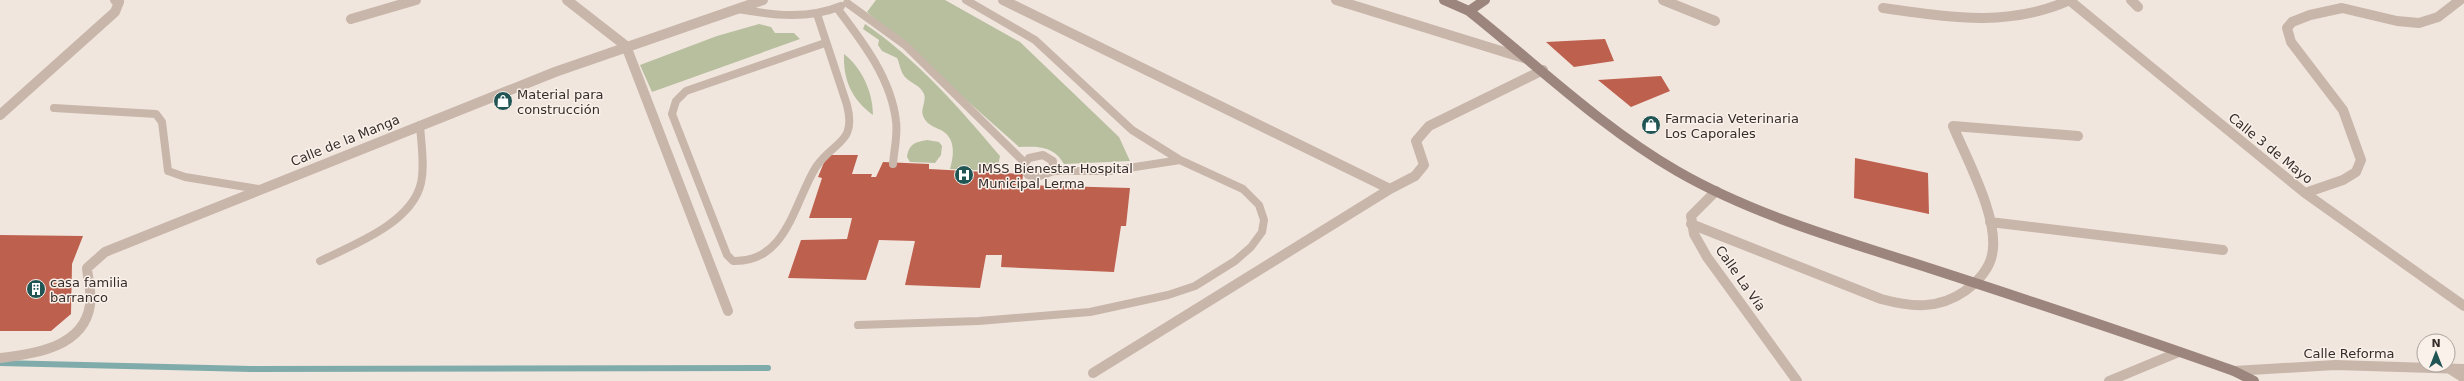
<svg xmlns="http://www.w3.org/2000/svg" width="2464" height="381" font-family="'DejaVu Sans',sans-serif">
  <rect width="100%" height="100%" fill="#f1e6de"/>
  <!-- green -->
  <path fill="#b7bf9f" d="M876 0H945L1020 42 1119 137 1130 161 1064 164C1054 146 1038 146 1019 147L867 12Z
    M759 24 771 27 775 33H794L800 39 652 92 640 65 717 36Z
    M865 24C917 59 960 109 1000 156L997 171 950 169C954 155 956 138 941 130 934 127 928 125 924 118 919 109 927 102 924 94 920 85 912 84 906 78 900 72 900 64 897 58L882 51 878 45 879 40 863 29Z
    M844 54C862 68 873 92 873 115 852 100 843 80 844 54Z
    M927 140 939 142 942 146 941 155 935 163 910 162 907 157C909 144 915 142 927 140Z"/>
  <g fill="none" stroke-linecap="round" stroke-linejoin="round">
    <!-- stream -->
    <path stroke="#7facaa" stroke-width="6" d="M0 363 251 369 768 368"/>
  </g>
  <!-- building -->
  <path fill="#be604e" d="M1605 39 1614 61 1574 67 1546 42Z
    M1661 76 1670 91 1631 107 1598 80Z
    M827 155H858L852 174H872L871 177H876L883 162 929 164V169L1023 174 1022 185 1130 188 1126 226H1121L1114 272 1001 267 1002 255H986L980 288 905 285 915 241 879 240 866 280 788 278 801 240 847 239 852 218H809L822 178 818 177Z
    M1855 158 1928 173 1929 214 1854 198Z
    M0 235 83 236 72 264 71 314 51 331H0Z"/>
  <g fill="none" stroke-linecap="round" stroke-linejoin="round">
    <!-- service -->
    <path stroke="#c8b6aa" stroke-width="8" d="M847 3 905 45 1024 162
      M837 8C862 41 891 78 896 121 898 135 894 150 893 164
      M738 9C773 15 807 20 841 6
      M817 14 847 105C857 144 833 141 816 167 794 202 787 263 733 261L727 255 672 114 676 101 686 91 825 43
      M54 108 156 114 162 122 168 171 185 177 258 189
      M1052 171 1053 161 1043 155 1029 158 1022 167 1028 175 1037 177 1054 171H1109L1180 160
      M320 261C353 245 412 223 421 183 425 165 421 143 420 125
      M858 325 979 321 1090 312 1168 295 1195 286 1235 261 1251 247 1262 232 1264 220 1259 205 1243 189 1180 160 1132 130 1035 40 966 0"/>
    <!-- minor -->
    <path stroke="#c8b6aa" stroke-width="10" d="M567 0 626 46
      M1003 0 1390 189
      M1336 0 1527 59
      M1663 0 1715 21
      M2069 0 2305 193 2464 306
      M2131 0 2138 7
      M1883 8C1948 17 2008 28 2070 0
      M351 19 416 0
      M626 46 728 311
      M0 115 115 12 119 2 115 0
      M1716 191 1691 216 1694 234 1707 257 1797 381
      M2305 193 2343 180 2356 172 2361 160 2343 110 2291 42 2287 28 2292 22 2310 15 2342 8 2397 21 2419 23 2438 17 2460 0
      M1990 222 2223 250
      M1691 224 1881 299C1911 307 1938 310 1965 291 1977 282 1989 270 1992 255 2000 219 1967 160 1953 126L2078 136
      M0 358C35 354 84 347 90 305 92 293 88 280 87 268L105 252 555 72 763 0
      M2450 369 2464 378
      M2234 371 2335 365 2464 369
      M1093 373 1390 189 1415 176 1424 165 1416 141 1429 126 1543 70
      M2109 381 2179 352"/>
    <!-- secondary -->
    <path stroke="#9c857c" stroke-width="10" d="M1444 0 1469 11C1537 65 1601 127 1677 171 1755 216 1843 240 1929 268 2031 301 2133 335 2234 371L2254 381
      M1469 11 1485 0"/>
  </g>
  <!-- icons -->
  <defs>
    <g id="shop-disc" transform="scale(1)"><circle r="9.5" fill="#215554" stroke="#f9f1ea"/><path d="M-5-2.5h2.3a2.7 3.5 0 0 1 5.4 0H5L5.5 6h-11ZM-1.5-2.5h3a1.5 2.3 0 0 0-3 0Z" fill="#fff"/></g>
    <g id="hospital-disc" transform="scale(1)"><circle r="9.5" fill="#215554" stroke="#f9f1ea"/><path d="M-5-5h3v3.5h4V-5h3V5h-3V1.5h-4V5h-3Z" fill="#fff"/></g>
    <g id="building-disc" transform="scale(1)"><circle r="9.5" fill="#215554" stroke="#f9f1ea"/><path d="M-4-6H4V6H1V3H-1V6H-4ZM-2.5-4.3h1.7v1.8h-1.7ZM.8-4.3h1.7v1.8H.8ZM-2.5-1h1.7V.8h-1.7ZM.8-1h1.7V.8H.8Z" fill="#fff"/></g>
  </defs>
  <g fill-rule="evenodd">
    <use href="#shop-disc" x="503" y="101"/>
    <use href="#shop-disc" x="1651" y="125"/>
    <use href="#hospital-disc" x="964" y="175"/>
    <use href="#building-disc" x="36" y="289"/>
  </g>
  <g text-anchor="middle" stroke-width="3" stroke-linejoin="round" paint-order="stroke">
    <!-- poi labels -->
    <g font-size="13" fill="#362c29" stroke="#f9f1ea" text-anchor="start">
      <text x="517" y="99">Material para<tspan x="517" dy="15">construcción</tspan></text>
      <text x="1665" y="123">Farmacia Veterinaria<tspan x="1665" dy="15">Los Caporales</tspan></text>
      <text x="978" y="173">IMSS Bienestar Hospital<tspan x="978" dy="15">Municipal Lerma</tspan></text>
      <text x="50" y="287">casa familia<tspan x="50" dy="15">barranco</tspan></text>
    </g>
    <!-- street labels -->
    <g font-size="13" fill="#362c29" stroke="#f9f1ea">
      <text transform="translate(345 140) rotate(-22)" y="5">Calle de la Manga</text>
      <text transform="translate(2271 148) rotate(39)" y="5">Calle 3 de Mayo</text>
      <text transform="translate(1741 278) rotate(55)" y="5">Calle La Vía</text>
      <text x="2349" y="358">Calle Reforma</text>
    </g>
  </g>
  <!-- north arrow -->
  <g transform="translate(2436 353)"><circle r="19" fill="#f9f1ea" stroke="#aba29d"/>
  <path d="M0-3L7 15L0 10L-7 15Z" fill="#215554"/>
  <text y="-6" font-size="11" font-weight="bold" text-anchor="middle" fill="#362c29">N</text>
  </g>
</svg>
